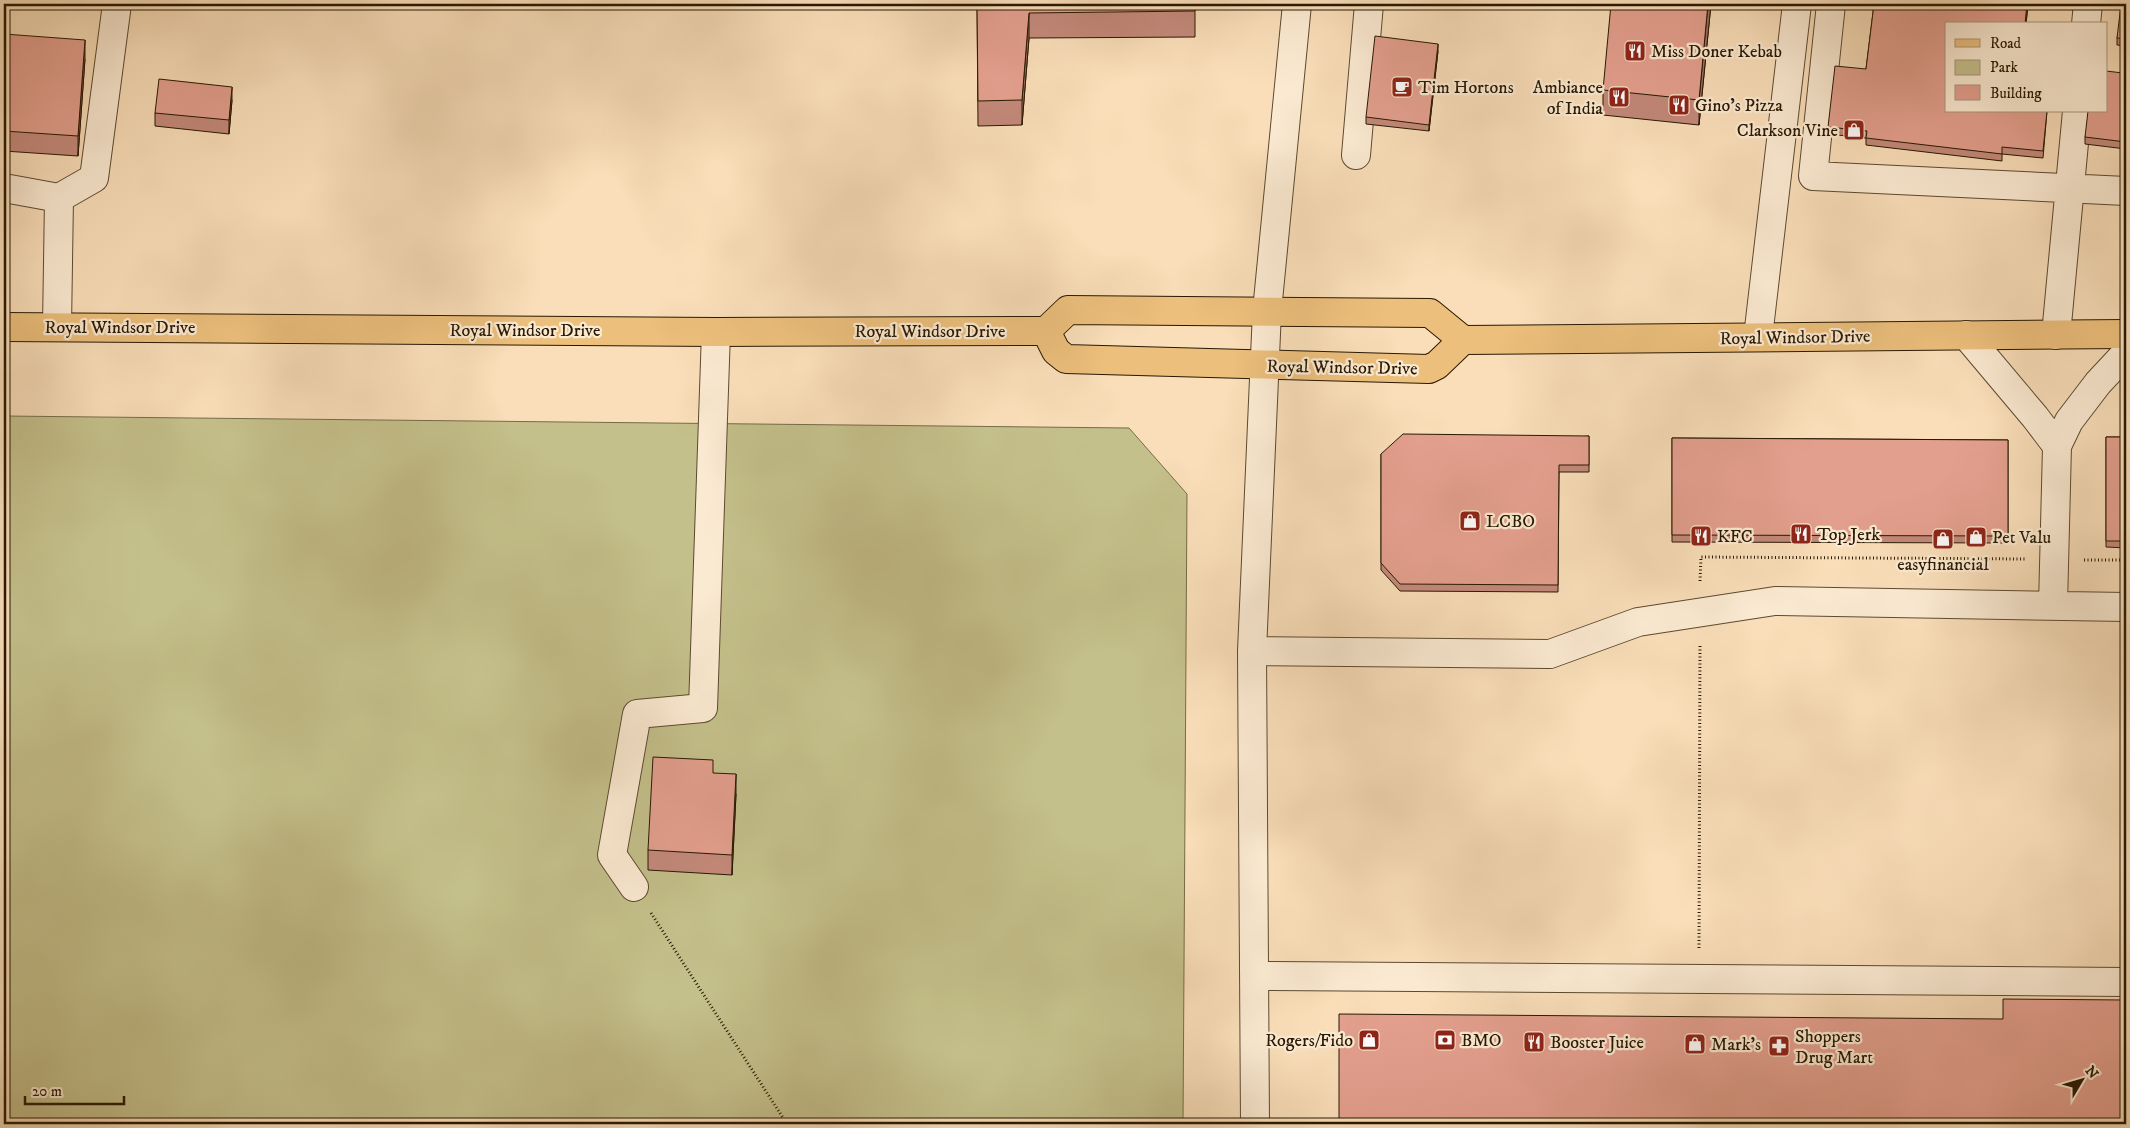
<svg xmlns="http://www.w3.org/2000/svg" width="2130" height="1128" font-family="'IM FELL DW Pica',serif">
  <rect width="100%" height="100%" fill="#f9deb9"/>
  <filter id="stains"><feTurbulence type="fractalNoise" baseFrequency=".004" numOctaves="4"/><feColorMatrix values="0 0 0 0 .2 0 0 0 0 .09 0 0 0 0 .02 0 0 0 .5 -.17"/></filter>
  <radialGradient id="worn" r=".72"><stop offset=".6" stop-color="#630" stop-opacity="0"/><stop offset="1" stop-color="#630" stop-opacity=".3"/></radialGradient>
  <!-- green -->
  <path fill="#c4c08b" stroke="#766c46" d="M4 416 1129 428 1187 494 1183 1124H4Z"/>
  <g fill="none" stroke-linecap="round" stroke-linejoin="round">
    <!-- minor casing -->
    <g stroke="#5c4a30" stroke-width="30">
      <path id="minor" d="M1831 4 1813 176 2126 191
        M2086 24 2088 4
        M1356 155 1369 4
        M4 188 59 198
        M57 327 59 198 94 178 117 4
        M1966 335 2035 417 2057 446
        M2056 335 2077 111
        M1758 337 1797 4
        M2053 606 2057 446 2069 421 2098 383 2126 353
        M1252 651 1550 654 1638 622 1775 601 2126 607
        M634 887 612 855 637 714 703 708 716 332
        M1255 976 2126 982
        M1255 1124 1252 651 1267 311 1297 4"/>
    </g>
    <!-- major casing -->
    <g stroke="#281802" stroke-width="30">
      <path id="major" d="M4 327 716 332 1046 331 1068 310 1430 313 1463 340 2126 334
        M1046 331 1056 351 1066 359 1429 369 1437 365 1463 340"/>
    </g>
    <!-- path -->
    <path stroke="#281802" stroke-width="3" stroke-dasharray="1 2.5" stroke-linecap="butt" d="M2084 560H2126
      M1700 581 1701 557 2025 559
      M651 913 787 1124
      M1699 948 1700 644"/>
    <!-- minor -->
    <use href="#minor" stroke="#fbead2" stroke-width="28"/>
    <!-- major -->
    <use href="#major" stroke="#ecbf7c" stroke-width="28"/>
  </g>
  <!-- wall -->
  <path fill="#c3897a" stroke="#281802" d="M977 4H1195V37L1029 38 1022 125 978 126Z
    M1711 4 1699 125 1603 115V90Z
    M1874 4H2028L2026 24H1946L2047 111 2043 158 2002 154V161L1866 145V138L1828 134V127L1866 69Z
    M2126 6V149L2085 144V137L2123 73 2126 46 2117 45V38Z
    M4 34 85 59 78 156 4 151Z
    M1438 51 1429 131 1366 124V117Z
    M232 100 229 134 155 126V113Z
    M1589 436V472H1559L1558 592 1400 591 1381 570V454Z
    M2106 437H2126V548L2106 547Z
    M1672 438 2008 440V543L1672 542Z
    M713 773 736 794 732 875 648 870V850Z"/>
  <!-- shaded-wall -->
  <path fill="#9f6f63" stroke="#281802" d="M1708 4H1711L1699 125V100Z
    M2027 4H2028L2026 24H2025Z
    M1029 13V38L1022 125V100Z
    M85 40V59L78 156V136Z
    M1438 44V51L1429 131V125Z
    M232 87V100L229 134V120Z
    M736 774V794L732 875V855Z"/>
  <!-- building -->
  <path fill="#e39f8e" stroke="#281802" d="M977 4H1195V11L1029 13 1022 100 978 101Z
    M1611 4H1708L1699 100 1603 90Z
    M1874 4H2027L2025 24H1946V111H2047L2043 151 2002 147V154L1866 138 1867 131 1828 127 1835 66 1866 69Z
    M2121 5 2126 6V39L2117 38Z
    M4 34 85 40 78 136 4 131Z
    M1375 36 1438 44 1429 125 1366 117Z
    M2126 43V142L2085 137 2088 111H2106V71L2123 73Z
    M159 79 232 87 229 120 155 113Z
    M1403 434 1589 436V465H1559L1558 585 1400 584 1381 563V454Z
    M2106 437H2126V541H2106Z
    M1672 438 2008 440V536L1672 535Z
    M653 757 713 760V773L736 774 732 855 648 850Z
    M2003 999 2126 1000V1124H1339V1014L2003 1019Z"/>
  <!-- icons -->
  <defs>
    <g id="restaurant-square" transform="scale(1.125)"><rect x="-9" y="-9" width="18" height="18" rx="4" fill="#8f2418" stroke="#fbead2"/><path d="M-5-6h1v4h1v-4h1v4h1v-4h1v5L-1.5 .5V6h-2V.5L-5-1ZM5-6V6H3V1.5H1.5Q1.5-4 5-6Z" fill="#fff"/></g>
    <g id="cafe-square" transform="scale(1.125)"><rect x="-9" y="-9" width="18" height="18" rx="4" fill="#8f2418" stroke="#fbead2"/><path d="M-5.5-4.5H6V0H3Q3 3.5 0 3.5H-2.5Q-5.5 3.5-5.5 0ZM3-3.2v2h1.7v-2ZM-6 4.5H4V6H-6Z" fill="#fff"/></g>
    <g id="shop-square" transform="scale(1.125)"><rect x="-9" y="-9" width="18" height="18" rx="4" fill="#8f2418" stroke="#fbead2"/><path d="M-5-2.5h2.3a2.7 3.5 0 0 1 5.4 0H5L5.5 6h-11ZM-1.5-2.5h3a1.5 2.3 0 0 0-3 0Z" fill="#fff"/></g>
    <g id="bank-square" transform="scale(1.125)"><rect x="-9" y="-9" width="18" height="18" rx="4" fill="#8f2418" stroke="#fbead2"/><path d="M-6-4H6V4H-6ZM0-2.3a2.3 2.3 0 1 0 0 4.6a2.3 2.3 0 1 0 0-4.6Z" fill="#fff"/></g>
    <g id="pharmacy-square" transform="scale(1.125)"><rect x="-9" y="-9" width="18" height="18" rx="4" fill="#8f2418" stroke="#fbead2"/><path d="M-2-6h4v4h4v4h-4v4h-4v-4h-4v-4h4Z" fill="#fff"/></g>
  </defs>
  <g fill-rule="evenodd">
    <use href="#restaurant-square" x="1635" y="51"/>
    <use href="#cafe-square" x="1402" y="87"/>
    <use href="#restaurant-square" x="1619" y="97"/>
    <use href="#restaurant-square" x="1679" y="105"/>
    <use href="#shop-square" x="1854" y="130"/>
    <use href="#shop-square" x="1470" y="521"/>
    <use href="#restaurant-square" x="1801" y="534"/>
    <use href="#restaurant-square" x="1701" y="536"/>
    <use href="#shop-square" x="1976" y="537"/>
    <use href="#shop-square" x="1943" y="539"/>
    <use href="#shop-square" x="1369" y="1040"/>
    <use href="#bank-square" x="1445" y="1040"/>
    <use href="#restaurant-square" x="1534" y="1042"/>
    <use href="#shop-square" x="1695" y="1044"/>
    <use href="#pharmacy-square" x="1779" y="1046"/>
  </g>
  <g text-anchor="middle" stroke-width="4.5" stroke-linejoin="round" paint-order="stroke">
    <!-- poi labels -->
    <g font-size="18" fill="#281802" stroke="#fbead2" text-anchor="start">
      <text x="1651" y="57">Miss Doner Kebab</text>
      <text x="1418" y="93">Tim Hortons</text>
      <text x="1603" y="93" text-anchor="end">Ambiance<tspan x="1603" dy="21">of India</tspan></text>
      <text x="1695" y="111">Gino's Pizza</text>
      <text x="1838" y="136" text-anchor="end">Clarkson Vine</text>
      <text x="1486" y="527">LCBO</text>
      <text x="1817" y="540">Top Jerk</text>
      <text x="1717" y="542">KFC</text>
      <text x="1992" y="543">Pet Valu</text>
      <text x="1943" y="570" text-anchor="middle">easyfinancial</text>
      <text x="1795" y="1042">Shoppers<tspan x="1795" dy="21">Drug Mart</tspan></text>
      <text x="1353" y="1046" text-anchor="end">Rogers/Fido</text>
      <text x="1461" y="1046">BMO</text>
      <text x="1550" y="1048">Booster Juice</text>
      <text x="1711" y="1050">Mark's</text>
    </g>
    <!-- street labels -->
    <g font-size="18" fill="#281802" stroke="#fbead2">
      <text x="120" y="333">Royal Windsor Drive</text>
      <text x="525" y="336">Royal Windsor Drive</text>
      <text x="930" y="337">Royal Windsor Drive</text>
      <text transform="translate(1795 337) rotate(-1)" y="6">Royal Windsor Drive</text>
      <text transform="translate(1342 367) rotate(1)" y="6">Royal Windsor Drive</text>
    </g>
  </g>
  <!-- margin -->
  <rect width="2130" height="1128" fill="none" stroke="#f9deb9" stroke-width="20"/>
  <rect x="5" y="5" width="2120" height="1118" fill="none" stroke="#281802" stroke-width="2.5"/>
  <rect x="10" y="10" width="2110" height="1108" fill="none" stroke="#281802"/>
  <!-- legend -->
  <rect x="1945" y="22" width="162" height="90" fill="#fbead2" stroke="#a7967f"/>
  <rect x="1955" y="39" width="25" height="8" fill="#ecbf7c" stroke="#a7967f"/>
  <text x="1990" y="48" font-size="15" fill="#281802">Road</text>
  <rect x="1955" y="60" width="25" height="15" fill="#c4c08b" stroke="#a7967f"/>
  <text x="1990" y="72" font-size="15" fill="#281802">Park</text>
  <rect x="1955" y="85" width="25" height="15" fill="#e39f8e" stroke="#a7967f"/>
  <text x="1990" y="98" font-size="15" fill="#281802">Building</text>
  <!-- north arrow -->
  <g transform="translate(2082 1080) rotate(52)" stroke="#fbead2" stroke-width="4" paint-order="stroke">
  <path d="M0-4L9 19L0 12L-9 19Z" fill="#281802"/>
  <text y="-8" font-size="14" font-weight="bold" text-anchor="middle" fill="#281802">N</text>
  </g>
  <!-- scale -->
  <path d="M25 1096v8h99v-8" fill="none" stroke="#281802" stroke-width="2.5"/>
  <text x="32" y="1096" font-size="15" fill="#281802" stroke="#fbead2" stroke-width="4" paint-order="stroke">20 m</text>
  <rect width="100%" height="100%" filter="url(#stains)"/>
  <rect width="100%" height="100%" fill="url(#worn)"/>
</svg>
